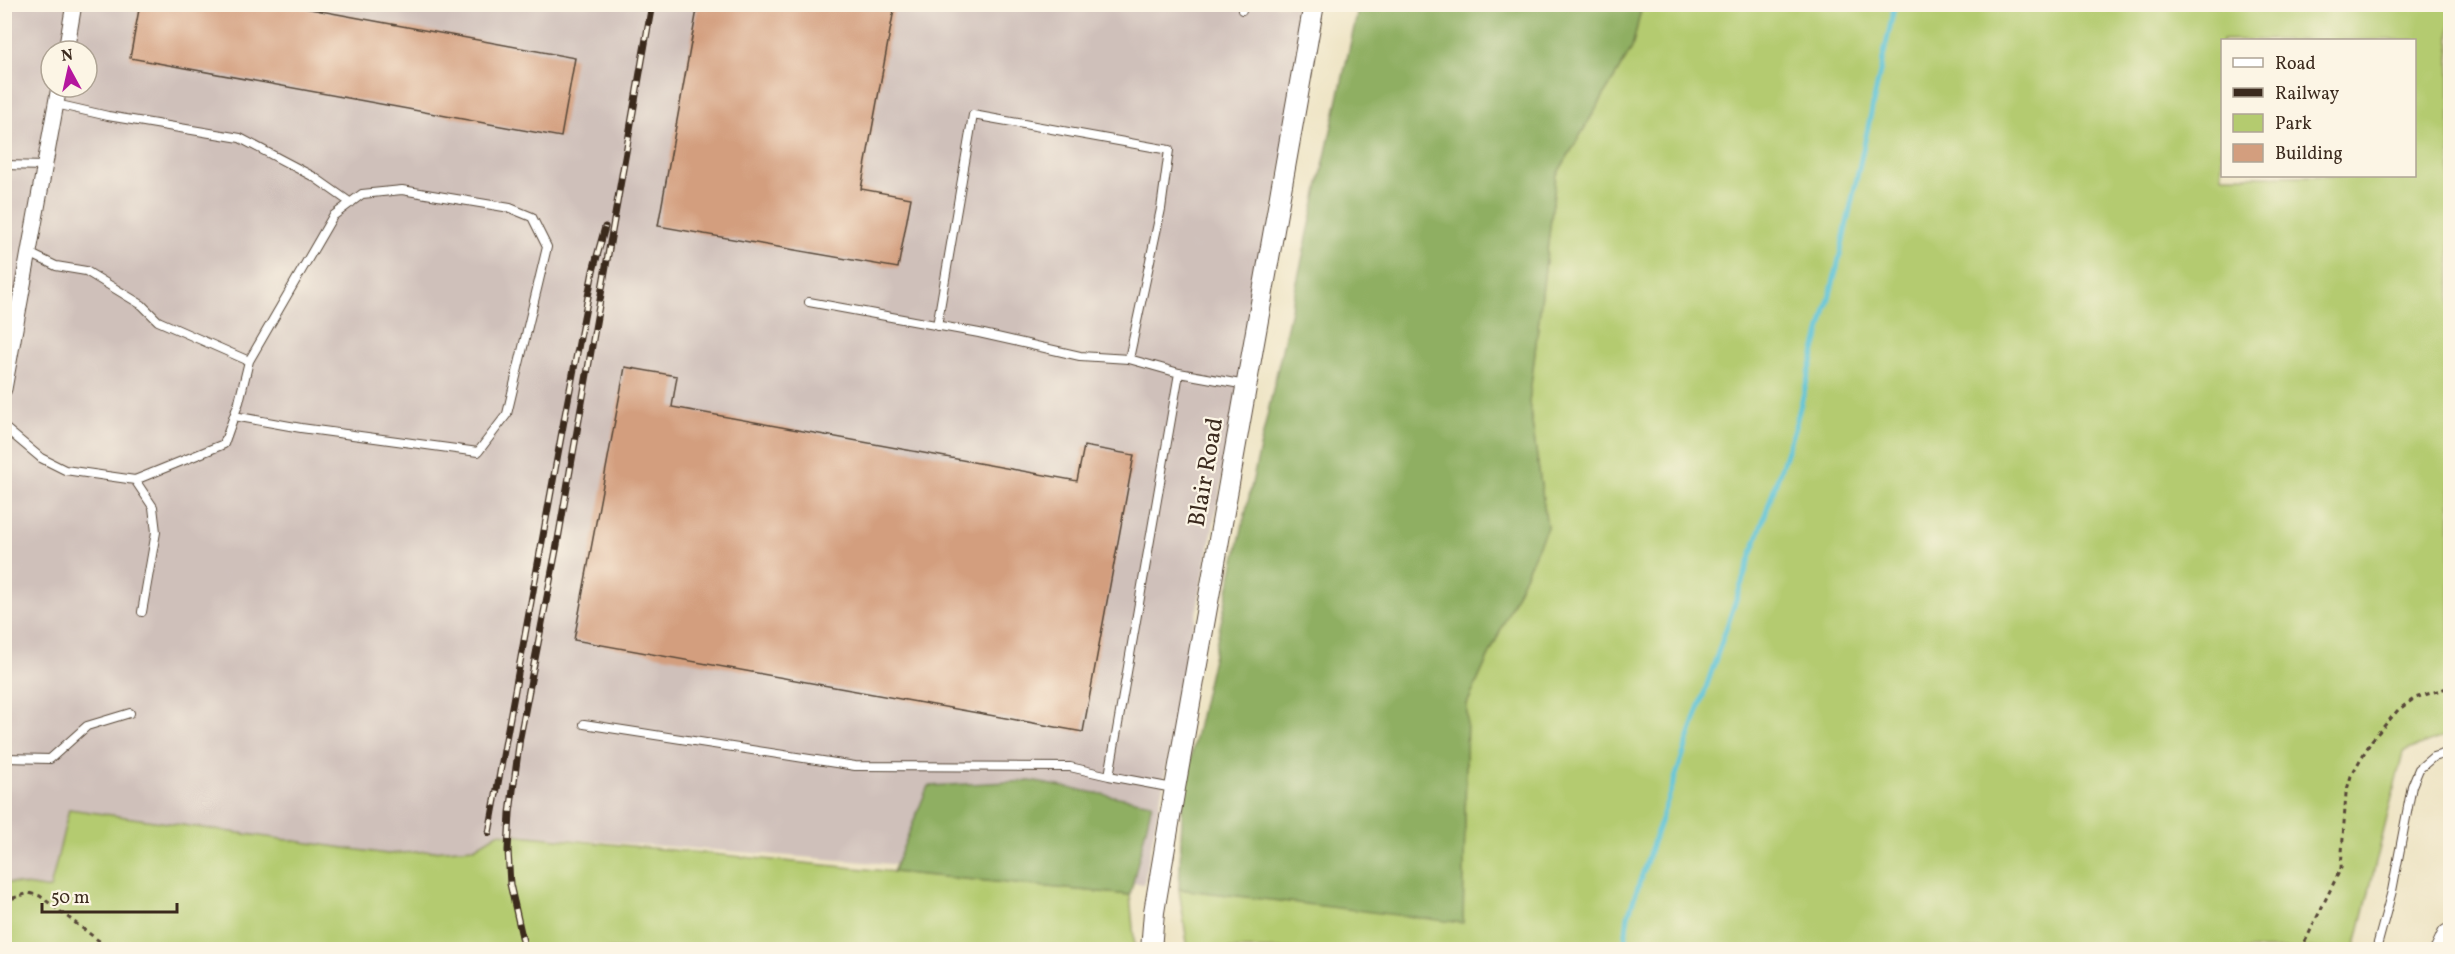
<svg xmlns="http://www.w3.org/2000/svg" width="2455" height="954" font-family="Vollkorn,serif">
  <rect width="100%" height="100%" fill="#fcf5e5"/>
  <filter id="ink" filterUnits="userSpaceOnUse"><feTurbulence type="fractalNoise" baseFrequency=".0167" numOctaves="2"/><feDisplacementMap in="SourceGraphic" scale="12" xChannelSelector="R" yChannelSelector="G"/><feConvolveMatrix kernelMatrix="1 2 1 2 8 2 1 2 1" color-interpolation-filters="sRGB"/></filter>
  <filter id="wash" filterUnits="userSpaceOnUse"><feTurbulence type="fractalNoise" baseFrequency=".008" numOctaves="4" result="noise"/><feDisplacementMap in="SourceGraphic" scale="24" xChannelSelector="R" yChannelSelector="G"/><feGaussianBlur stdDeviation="1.35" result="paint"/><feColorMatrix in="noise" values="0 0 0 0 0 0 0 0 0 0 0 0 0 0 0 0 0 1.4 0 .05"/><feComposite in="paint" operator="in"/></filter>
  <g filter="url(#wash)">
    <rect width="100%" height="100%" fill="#ede3c2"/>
    <!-- industrial -->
    <path fill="#cfc0ba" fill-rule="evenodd" d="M5 5H1314L1144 884 498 833 474 848 387 854 69 809 50 889 5 882ZM51 51H87V87H51Z"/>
    <!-- green -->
    <path fill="#b4cb6f" stroke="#787a46" stroke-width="1.5" fill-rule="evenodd" d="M1642 5H2450V734L2403 752 2355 949H1188L1179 889 1463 922 1467 704 1547 527 1529 402 1556 176 1632 48ZM2222 40H2414V176H2222Z
      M69 809 387 854 474 848 498 833 1130 895 1135 949 5 950V882L50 889Z"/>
    <!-- forest -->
    <path fill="#8faf62" stroke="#656c40" stroke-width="1.5" d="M1359 5H1642L1632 48 1556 176 1529 402 1547 527 1467 704 1463 923 1179 889 1183 792Z
      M1030 781 1152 803 1130 895 893 872 928 786Z"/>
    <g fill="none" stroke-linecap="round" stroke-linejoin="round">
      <!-- stream -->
      <path stroke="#5ac2d7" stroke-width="5" d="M1624 950 1628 916 1794 430 1837 268 1895 4"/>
    </g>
    <g id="blocks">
      <!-- building -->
      <path fill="#d39e7e" d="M140 4H283L575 58 561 137 130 58Z
        M698 4H895L861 189 911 198 898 268 658 226Z
        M625 367 677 376 672 407 1077 481 1084 446 1134 455 1083 732 574 640Z"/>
    </g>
  </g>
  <g filter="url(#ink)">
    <use href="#blocks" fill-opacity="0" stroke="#564637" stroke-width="1.5"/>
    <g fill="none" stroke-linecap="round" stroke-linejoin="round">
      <!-- lane casing -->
      <g stroke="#564637" stroke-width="10">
        <path id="lane" d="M1242 10 1243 4
          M56 104 108 116 240 138 314 177 351 203
          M4 165 45 166
          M29 253 56 266 86 271 142 305 158 321 249 361 239 402 224 444 135 480
          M809 302 979 333 1080 356 1129 359 1179 373 1246 385
          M937 326 973 115 1169 150 1161 209 1129 359
          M234 416 301 428 478 452 507 414 547 247 532 217 510 208 402 190 362 194 333 216 249 361
          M4 427 41 458 65 470 135 480 153 507 156 532 142 612
          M584 724 855 766 1070 767 1109 776 1179 373
          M4 758 50 759 87 726 130 713
          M1109 776 1173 788
          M2376 950 2392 891 2412 786 2419 769 2433 757 2450 752"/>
      </g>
      <!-- street casing -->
      <g stroke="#564637" stroke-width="17">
        <path id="street" d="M66 51 74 4
          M4 389 59 87"/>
      </g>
      <!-- secondary casing -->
      <g stroke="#564637" stroke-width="22">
        <path id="secondary" d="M1151 950 1154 912 1175 788 1314 4"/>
      </g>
      <!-- highway casing -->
      <g stroke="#564637" stroke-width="28">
        <path id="highway" d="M2444 950 2450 937"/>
      </g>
      <!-- path -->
      <path stroke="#564637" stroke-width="3" stroke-dasharray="4.5 4.5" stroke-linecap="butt" d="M4 901 29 893 40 896 111 950
        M2301 950 2341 868 2346 793 2351 776 2360 760 2372 740 2398 710 2415 698 2450 687"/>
      <!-- lane -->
      <use href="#lane" stroke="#fff" stroke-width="8"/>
      <!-- street -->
      <use href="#street" stroke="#fff" stroke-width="15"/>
      <!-- secondary -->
      <use href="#secondary" stroke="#fff" stroke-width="20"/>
      <!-- highway -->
      <use href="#highway" stroke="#fff" stroke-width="26"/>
      <!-- rail casing -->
      <g stroke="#3b2a1e" stroke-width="7">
        <path id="rail" d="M489 833 565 415 593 271 605 227
          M525 950 510 884 508 850 510 813 520 737 557 545 652 4"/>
      </g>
      <!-- rail -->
      <use href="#rail" stroke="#fcf5e5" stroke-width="4.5" stroke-dasharray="14" stroke-linecap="butt"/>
    </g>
  </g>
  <g text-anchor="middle" stroke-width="4.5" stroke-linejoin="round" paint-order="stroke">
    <!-- street labels -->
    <g font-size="24" fill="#3b2a1e" stroke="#fcf5e5">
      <text transform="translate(1205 472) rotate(-80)" y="8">Blair Road</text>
    </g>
  </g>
  <!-- margin -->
  <rect width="2455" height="954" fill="none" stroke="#fcf5e5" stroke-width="24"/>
  <!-- legend -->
  <rect x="2221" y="39" width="195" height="138" fill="#fcf5e5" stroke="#afa495" stroke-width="1.5"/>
  <rect x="2233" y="58" width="30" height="9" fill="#ffffff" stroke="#afa495" stroke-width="1.5"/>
  <text x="2275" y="69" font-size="18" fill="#3b2a1e">Road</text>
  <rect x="2233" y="88" width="30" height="9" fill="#3b2a1e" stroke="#afa495" stroke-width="1.5"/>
  <text x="2275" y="99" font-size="18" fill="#3b2a1e">Railway</text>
  <rect x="2233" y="114" width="30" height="18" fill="#b4cb6f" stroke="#afa495" stroke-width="1.5"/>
  <text x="2275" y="129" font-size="18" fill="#3b2a1e">Park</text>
  <rect x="2233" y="144" width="30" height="18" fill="#d39e7e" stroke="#afa495" stroke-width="1.5"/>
  <text x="2275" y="159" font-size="18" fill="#3b2a1e">Building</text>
  <!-- north arrow -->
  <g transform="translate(69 69) rotate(352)"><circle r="28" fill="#fcf5e5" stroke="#afa495" stroke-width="1.5"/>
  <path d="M0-4.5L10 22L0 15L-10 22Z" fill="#b5179e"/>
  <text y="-9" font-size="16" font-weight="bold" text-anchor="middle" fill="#3b2a1e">N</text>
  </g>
  <!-- scale -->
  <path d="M42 903v9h135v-9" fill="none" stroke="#3b2a1e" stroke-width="3"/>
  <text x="51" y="903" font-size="18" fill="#3b2a1e" stroke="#fcf5e5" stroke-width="4.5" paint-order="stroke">50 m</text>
</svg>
